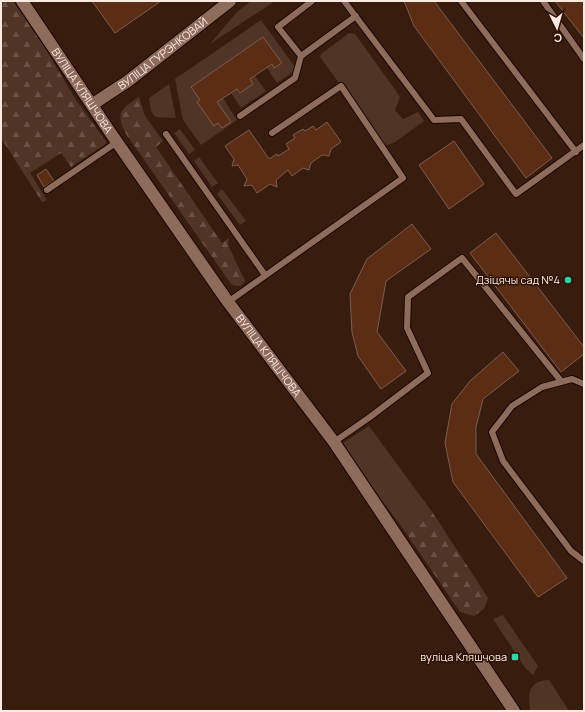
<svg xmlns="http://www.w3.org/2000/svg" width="585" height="712" font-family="Manrope,sans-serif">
  <defs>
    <pattern id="forest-firs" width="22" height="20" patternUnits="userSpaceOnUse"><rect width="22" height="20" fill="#503426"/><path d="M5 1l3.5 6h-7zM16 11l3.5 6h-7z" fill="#6a5145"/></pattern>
  </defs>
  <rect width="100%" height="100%" fill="#381d0f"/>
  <!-- grass -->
  <path fill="#503426" d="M251 1H275L210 44 237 12Z
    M261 20 295 67 293 72 277 83 267 68 272 64 275 68 282 63 263 37 191 87 200 100 197 102 214 126 218 123 222 128 230 122 217 102 223 98 237 120 201 145 183 120 175 79Z
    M349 33 355 34 396 91 400 97 395 110 403 119 418 112 424 121 394 143 387 145 382 142 320 57 321 54Z
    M255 76 266 91 241 108 231 93 237 89 253 84 250 79Z
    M169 84 176 118 155 117 151 111 149 98Z
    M180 129 195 150 189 154 174 133Z
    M199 157 218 183 212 187 194 161Z
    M222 189 246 221 240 225 217 194Z
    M369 426 433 513 406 533 341 444Z
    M503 615 538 666 533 675 526 669 493 619Z
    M549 680 569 711 530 710C528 693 528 681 549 680Z"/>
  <!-- forest -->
  <path fill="url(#forest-firs)" d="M1 1H13L45 48 76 100 107 143 71 167 61 153 30 173 47 200 42 202 1 138Z
    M139 97 145 116 163 141 156 147 222 243 229 238 228 245 245 281C241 287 237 287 231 284L126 134C115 113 121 109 139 97Z
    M433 513 488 598 484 609 474 616 460 612 406 533Z"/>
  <!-- building -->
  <path fill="#5b2d14" stroke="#7d5d4e" d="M92 1H161L115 33Z
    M404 1H434L552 158 526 178 414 26Z
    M555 1H584V38Z
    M263 37 282 63 274 68 272 64 250 79 253 84 240 93 237 89 217 102 231 122 222 128 218 123 214 126 197 102 200 100 191 87Z
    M327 122 341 142 331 149 329 156 322 155 311 163 309 170 303 168 292 176 288 170 276 180 277 187 270 184 257 193 252 185 244 186 247 179 238 165 232 166 234 159 225 146 249 130 269 159 277 154 278 156 289 149 286 144 295 138 293 135 303 129 305 131 313 126 316 130Z
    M454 141 484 184 449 209 419 165Z
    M46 169 54 181 44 187 37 175Z
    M412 224 431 249 386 281 377 332 406 371 381 389 358 356 352 332 350 294 367 259Z
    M496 233 584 347V354L561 372 470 253Z
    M503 352 519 371 483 399 476 427V454L567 578 538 597 453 482 445 443 452 404 470 381Z"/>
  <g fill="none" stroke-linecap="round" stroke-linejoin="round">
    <!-- service casing -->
    <g stroke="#1e0600" stroke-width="8">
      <path id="service" d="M344 1 434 120 461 119 516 194 584 145
        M461 1 576 152
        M543 1 584 59
        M301 56 278 27 312 1
        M240 116 295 78 301 56 356 16
        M166 134 265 275
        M47 190 117 142
        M228 302 403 178 341 86 272 133
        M584 384 572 379 542 387 512 406 492 432 503 461 571 551 584 561
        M334 442 370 417 428 373 407 328 408 297 462 258 561 381"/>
    </g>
    <!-- minor casing -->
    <g stroke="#1e0600" stroke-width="14">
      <g id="minor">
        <path id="s1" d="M93 104 128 81 230 1"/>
      </g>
    </g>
    <!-- tertiary casing -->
    <g stroke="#1e0600" stroke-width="14">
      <g id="tertiary">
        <path id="s2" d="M22 1 112 135 228 302 334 442 514 711"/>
      </g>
    </g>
    <!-- service -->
    <use href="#service" stroke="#8d6c5c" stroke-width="6"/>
    <!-- minor -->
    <use href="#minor" stroke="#8d6c5c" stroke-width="12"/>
    <!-- tertiary -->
    <use href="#tertiary" stroke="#8d6c5c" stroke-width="12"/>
  </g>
  <!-- markers -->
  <g fill="#2dd5ab" stroke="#2d1306" stroke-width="1.5">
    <circle cx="568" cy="280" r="4"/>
    <rect x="511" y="653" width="8" height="8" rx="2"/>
  </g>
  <g text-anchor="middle" stroke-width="3" stroke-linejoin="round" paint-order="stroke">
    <!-- street labels -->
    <g font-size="11" fill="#fce9e0" stroke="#2d1306">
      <text dy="4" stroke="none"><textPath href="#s1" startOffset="86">ВУЛІЦА ГУРЭНКОВАЙ</textPath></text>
      <text dy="4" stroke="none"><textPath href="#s2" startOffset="108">ВУЛІЦА КЛЯШЧОВА</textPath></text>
      <text dy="4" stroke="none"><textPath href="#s2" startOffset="432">ВУЛІЦА КЛЯШЧОВА</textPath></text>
    </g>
    <!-- poi labels -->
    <g font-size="11" fill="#fce9e0" stroke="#2d1306" text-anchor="end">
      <text x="560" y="284">Дзіцячы сад №4</text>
      <text x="507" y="661">вуліца Кляшчова</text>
    </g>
  </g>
  <!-- border -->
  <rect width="585" height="712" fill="none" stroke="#fce9e0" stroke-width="4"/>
  <!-- north arrow -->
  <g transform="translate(557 28) rotate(175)" stroke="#2d1306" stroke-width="3" paint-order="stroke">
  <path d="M0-3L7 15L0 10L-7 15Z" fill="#fce9e0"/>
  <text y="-6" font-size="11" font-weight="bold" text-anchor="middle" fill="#fce9e0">С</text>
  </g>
</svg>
